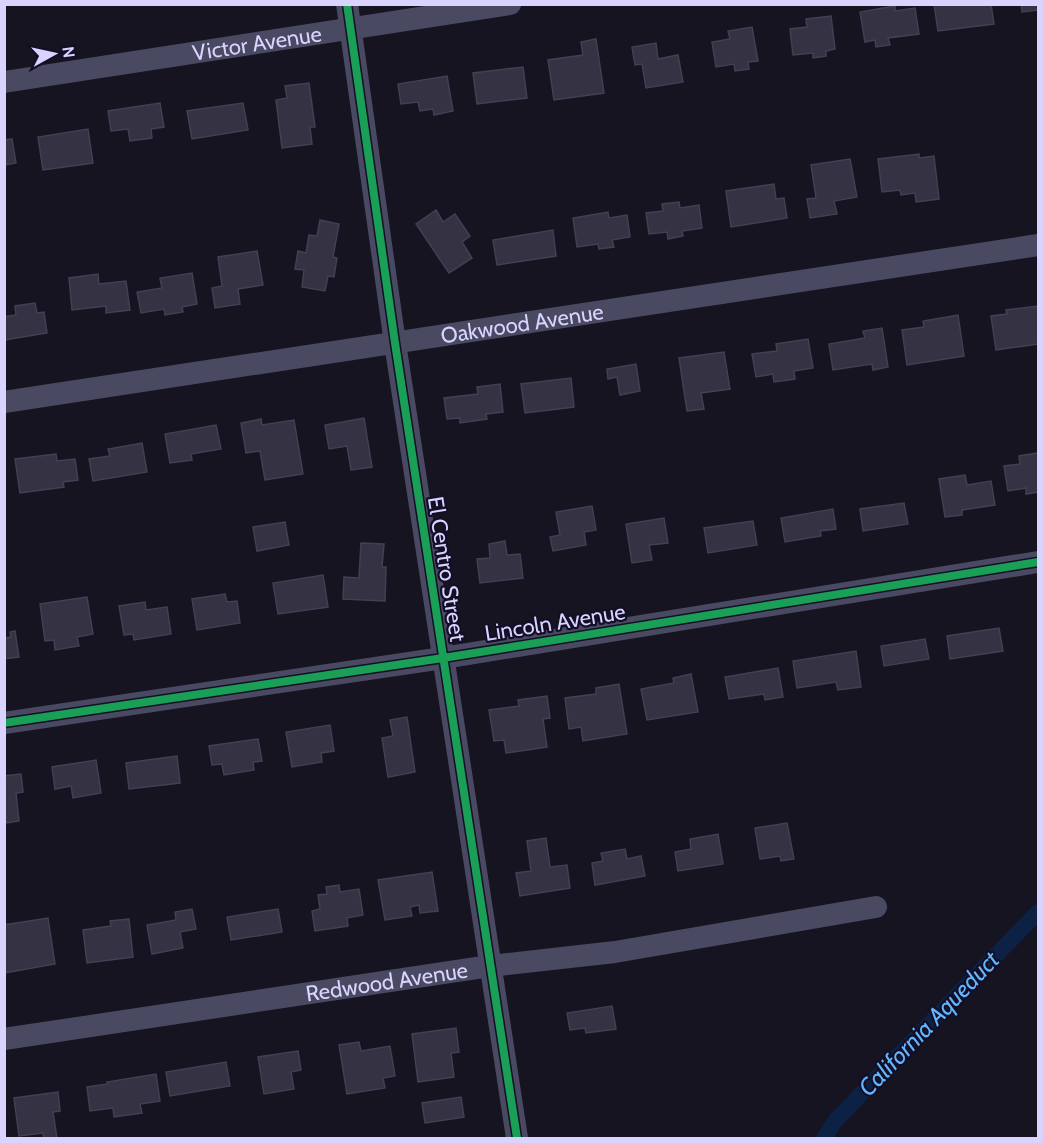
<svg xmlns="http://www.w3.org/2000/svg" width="1043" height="1143" font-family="Cabin,sans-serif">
  <rect width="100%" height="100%" fill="#161421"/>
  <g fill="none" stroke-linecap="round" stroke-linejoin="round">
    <!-- canal -->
    <path stroke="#0d2144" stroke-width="16" d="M824 1138 836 1120 1038 912"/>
  </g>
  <!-- building -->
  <path fill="#343243" stroke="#433f54" stroke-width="1.5" d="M934 4H991L994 24 938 31Z
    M1021 4H1038V10L1022 12Z
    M895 6V11L915 8 919 34 888 38 890 45 876 47 875 40 865 42 860 12Z
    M831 16 835 49 826 51V56L813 58V53L793 55 790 29 807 27 806 19Z
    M752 27 758 61 748 62 749 69 735 71 734 64 716 67 712 42 730 39 728 31Z
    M596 39 604 93 554 100 548 60 583 55 581 42Z
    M656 43 658 59 678 55 683 82 646 88 642 64 635 65 632 47Z
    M523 67 527 98 477 104 473 73Z
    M447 76 453 111 434 115 433 109 420 111 418 102 401 104 398 84Z
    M309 83 315 127H310L312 144 282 148 276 100 287 98 285 86Z
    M160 103 164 127 151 129 152 138 130 141 128 129 111 131 108 111Z
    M243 103 248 130 192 139 187 111Z
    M88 129 93 163 43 170 38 137Z
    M12 139 16 163 4 165V140Z
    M919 154V158L934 156 939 199 916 202 915 193 901 195 900 190 882 192 878 159Z
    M850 159 857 197 834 201 837 214 810 218 807 199 816 198 811 165Z
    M774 184 776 199 784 198 787 218 731 227 726 191Z
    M679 202 680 208 699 205 702 228 682 231 683 236 668 239 667 232 649 234 646 213 663 211 662 204Z
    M436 210 443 222 455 214 470 236 462 242 472 258 449 273 416 224Z
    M608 212 609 218 627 215 630 237 612 240 614 247 599 249 598 244 577 247 573 218Z
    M320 220 339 224 333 257 337 258 334 277 328 276 325 291 302 287 304 270 295 269 298 251 306 253 309 235 317 236Z
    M553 230 556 256 497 265 493 240Z
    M257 251 263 285 238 289 240 304 215 308 212 288 222 286 218 257Z
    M192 273 197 304 182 307 183 312 165 315 164 309 141 313 137 292 162 288 160 278Z
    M98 274 99 284 126 281 130 310 106 313V306L72 310 69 278Z
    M35 303 37 313 44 312 47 333 4 340V317L16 315 15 306Z
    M1038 306V344L996 350 991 316 1007 314 1006 310Z
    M958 315 964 356 907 365 902 330 924 327 923 321Z
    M882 328 888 367 873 370 872 364 833 370 829 344 865 338 863 331Z
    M808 339 813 368 794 371 795 379 774 382 773 374 756 377 752 354 777 351 776 344Z
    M724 352 730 389 701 393 704 409 687 411 679 358Z
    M636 364 640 391 620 395 617 377 608 379 607 369Z
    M571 378 574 407 525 413 521 384Z
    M500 384 503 412 486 414 487 419 460 423V418L447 419 444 398 478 394 477 387Z
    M364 418 372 467 351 470 347 446 329 449 325 425Z
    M261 419 262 425 294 420 303 474 265 480 260 451 246 453 241 423Z
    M216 425 221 449 191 454 192 460 170 463 165 434Z
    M142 443 147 472 93 481 89 459 110 456 108 449Z
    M1038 453V492L1026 494V488L1008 491 1004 466 1020 464 1019 456Z
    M56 454 57 461 75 459 78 480 63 482 64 487 20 493 15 459Z
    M965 475 967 485 991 481 995 505 962 510V515L945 517 939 479Z
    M904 503 908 524 863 531 860 509Z
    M592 506 596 530 584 532 586 545 553 551 550 537 560 535 556 512Z
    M833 509 836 529 820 531 821 536 785 542 781 518Z
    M664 518 668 543 649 545 652 560 632 563 626 524Z
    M753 521 757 545 708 553 704 528Z
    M285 522 289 545 257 551 253 527Z
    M505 541 507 555 520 554 523 578 480 583 477 559 490 558 489 544Z
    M361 543 384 544 382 567H386L385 601 343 599 344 577 359 578Z
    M323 575 328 607 278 614 273 583Z
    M225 594 227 602 237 601 240 623 197 630 192 599Z
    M87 597 93 634 77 637 79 646 55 650 54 640 45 641 40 604Z
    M145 602 146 610 167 607 171 634 134 640 133 634 124 635 119 606Z
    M999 628 1003 651 950 659 947 636Z
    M15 631 19 657 4 659V638L11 637 10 632Z
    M925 639 929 659 884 666 881 646Z
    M856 651 861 687 838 690 836 682 797 688 793 661Z
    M778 668 783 697 765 700 764 694 729 699 725 677Z
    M691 674 698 712 647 720 641 689 674 683 673 678Z
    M619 684 627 734 583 741 581 727 569 729 565 698 596 694V688Z
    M547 696 550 718 543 719 547 747 506 753 504 740 494 741 489 710 519 706 518 700Z
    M407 717 415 772 388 777 382 738 393 736 390 720Z
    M330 725 334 751 321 753 322 762 292 767 286 732Z
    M258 739 262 761 253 762 254 770 224 775 222 764 212 765 209 746Z
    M177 756 180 783 129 789 126 763Z
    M96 760 101 793 73 798 71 786 55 789 52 767Z
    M21 774 23 792 16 793 19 821 7 823 4 817V776Z
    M787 823 794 859 781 861 780 856 760 859 755 828Z
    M718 834 723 864 678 871 675 852 691 849 690 839Z
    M546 838 550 867 567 865 570 888 520 896 516 873 531 871 527 841Z
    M625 849 627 859 641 856 645 876 595 885 592 863 603 861 601 853Z
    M432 872 438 911 420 913 419 905 410 907 412 916 385 920 378 880Z
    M339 885 340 892 359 889 363 915 347 918 348 926 315 931 312 911 320 909 318 895 327 894 326 887Z
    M192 909 196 929 180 932 183 948 152 954 147 925 176 920 175 912Z
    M278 909 282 932 231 940 227 917Z
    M48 918 55 964 4 973V925Z
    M129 919 133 957 87 963 83 930 111 926 110 921Z
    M612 1006 616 1029 586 1033 585 1028 570 1030 567 1013Z
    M456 1028 459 1052 451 1053 454 1077 418 1082 412 1034Z
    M359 1042 361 1051 390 1046 395 1076 383 1078 385 1088 347 1094 339 1045Z
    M298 1051 301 1070 291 1072 294 1089 264 1094 258 1057Z
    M226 1062 230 1086 170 1096 166 1072Z
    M156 1074 160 1101 140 1104 142 1113 114 1117 113 1108 90 1111 87 1087 108 1084 107 1082Z
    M58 1092 60 1111 53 1112 57 1138H44L43 1133 19 1136 14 1098Z
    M461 1097 464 1117 425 1123 422 1103Z"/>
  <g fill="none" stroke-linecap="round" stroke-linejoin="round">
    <!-- minor -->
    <g stroke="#4a4962" stroke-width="22">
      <path d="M347 4 395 343 517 1138"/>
      <path id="s1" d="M4 82 510 4"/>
      <path id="s2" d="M4 402 1038 245"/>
      <path d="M4 723 443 658 1038 562"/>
      <path id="s3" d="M4 1039 490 966 615 952 876 907"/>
    </g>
    <!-- cycleway casing -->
    <g stroke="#130f26" stroke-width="11">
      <path id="cycleway" d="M347 4 395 343 517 1138
        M4 723 443 658 1038 562"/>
    </g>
    <!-- cycleway -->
    <use href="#cycleway" stroke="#1a9f57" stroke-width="8"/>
  </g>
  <g text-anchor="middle" stroke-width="4.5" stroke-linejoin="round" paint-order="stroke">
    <!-- street labels -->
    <g font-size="22" fill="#d9d4ff" stroke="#130f26">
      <text dy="8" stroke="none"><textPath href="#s1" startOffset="256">Victor Avenue</textPath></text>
      <text dy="8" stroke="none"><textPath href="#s2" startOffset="524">Oakwood Avenue</textPath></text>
      <text transform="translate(447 569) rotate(81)" y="8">El Centro Street</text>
      <text transform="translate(555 622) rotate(-9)" y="8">Lincoln Avenue</text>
      <text dy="8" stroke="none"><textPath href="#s3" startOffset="387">Redwood Avenue</textPath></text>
    </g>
    <!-- water labels -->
    <g font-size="24" font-style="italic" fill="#62b6ff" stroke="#130f26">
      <text transform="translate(929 1024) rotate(-46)" y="8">California Aqueduct</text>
    </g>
  </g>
  <!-- border -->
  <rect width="1043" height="1143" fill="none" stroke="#d9d4ff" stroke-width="12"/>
  <!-- north arrow -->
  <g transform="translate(54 54) rotate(82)" stroke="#130f26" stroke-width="4.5" paint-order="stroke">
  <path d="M0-4.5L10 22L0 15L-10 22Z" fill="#d9d4ff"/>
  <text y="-9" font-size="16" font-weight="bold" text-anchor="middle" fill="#d9d4ff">N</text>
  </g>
</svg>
